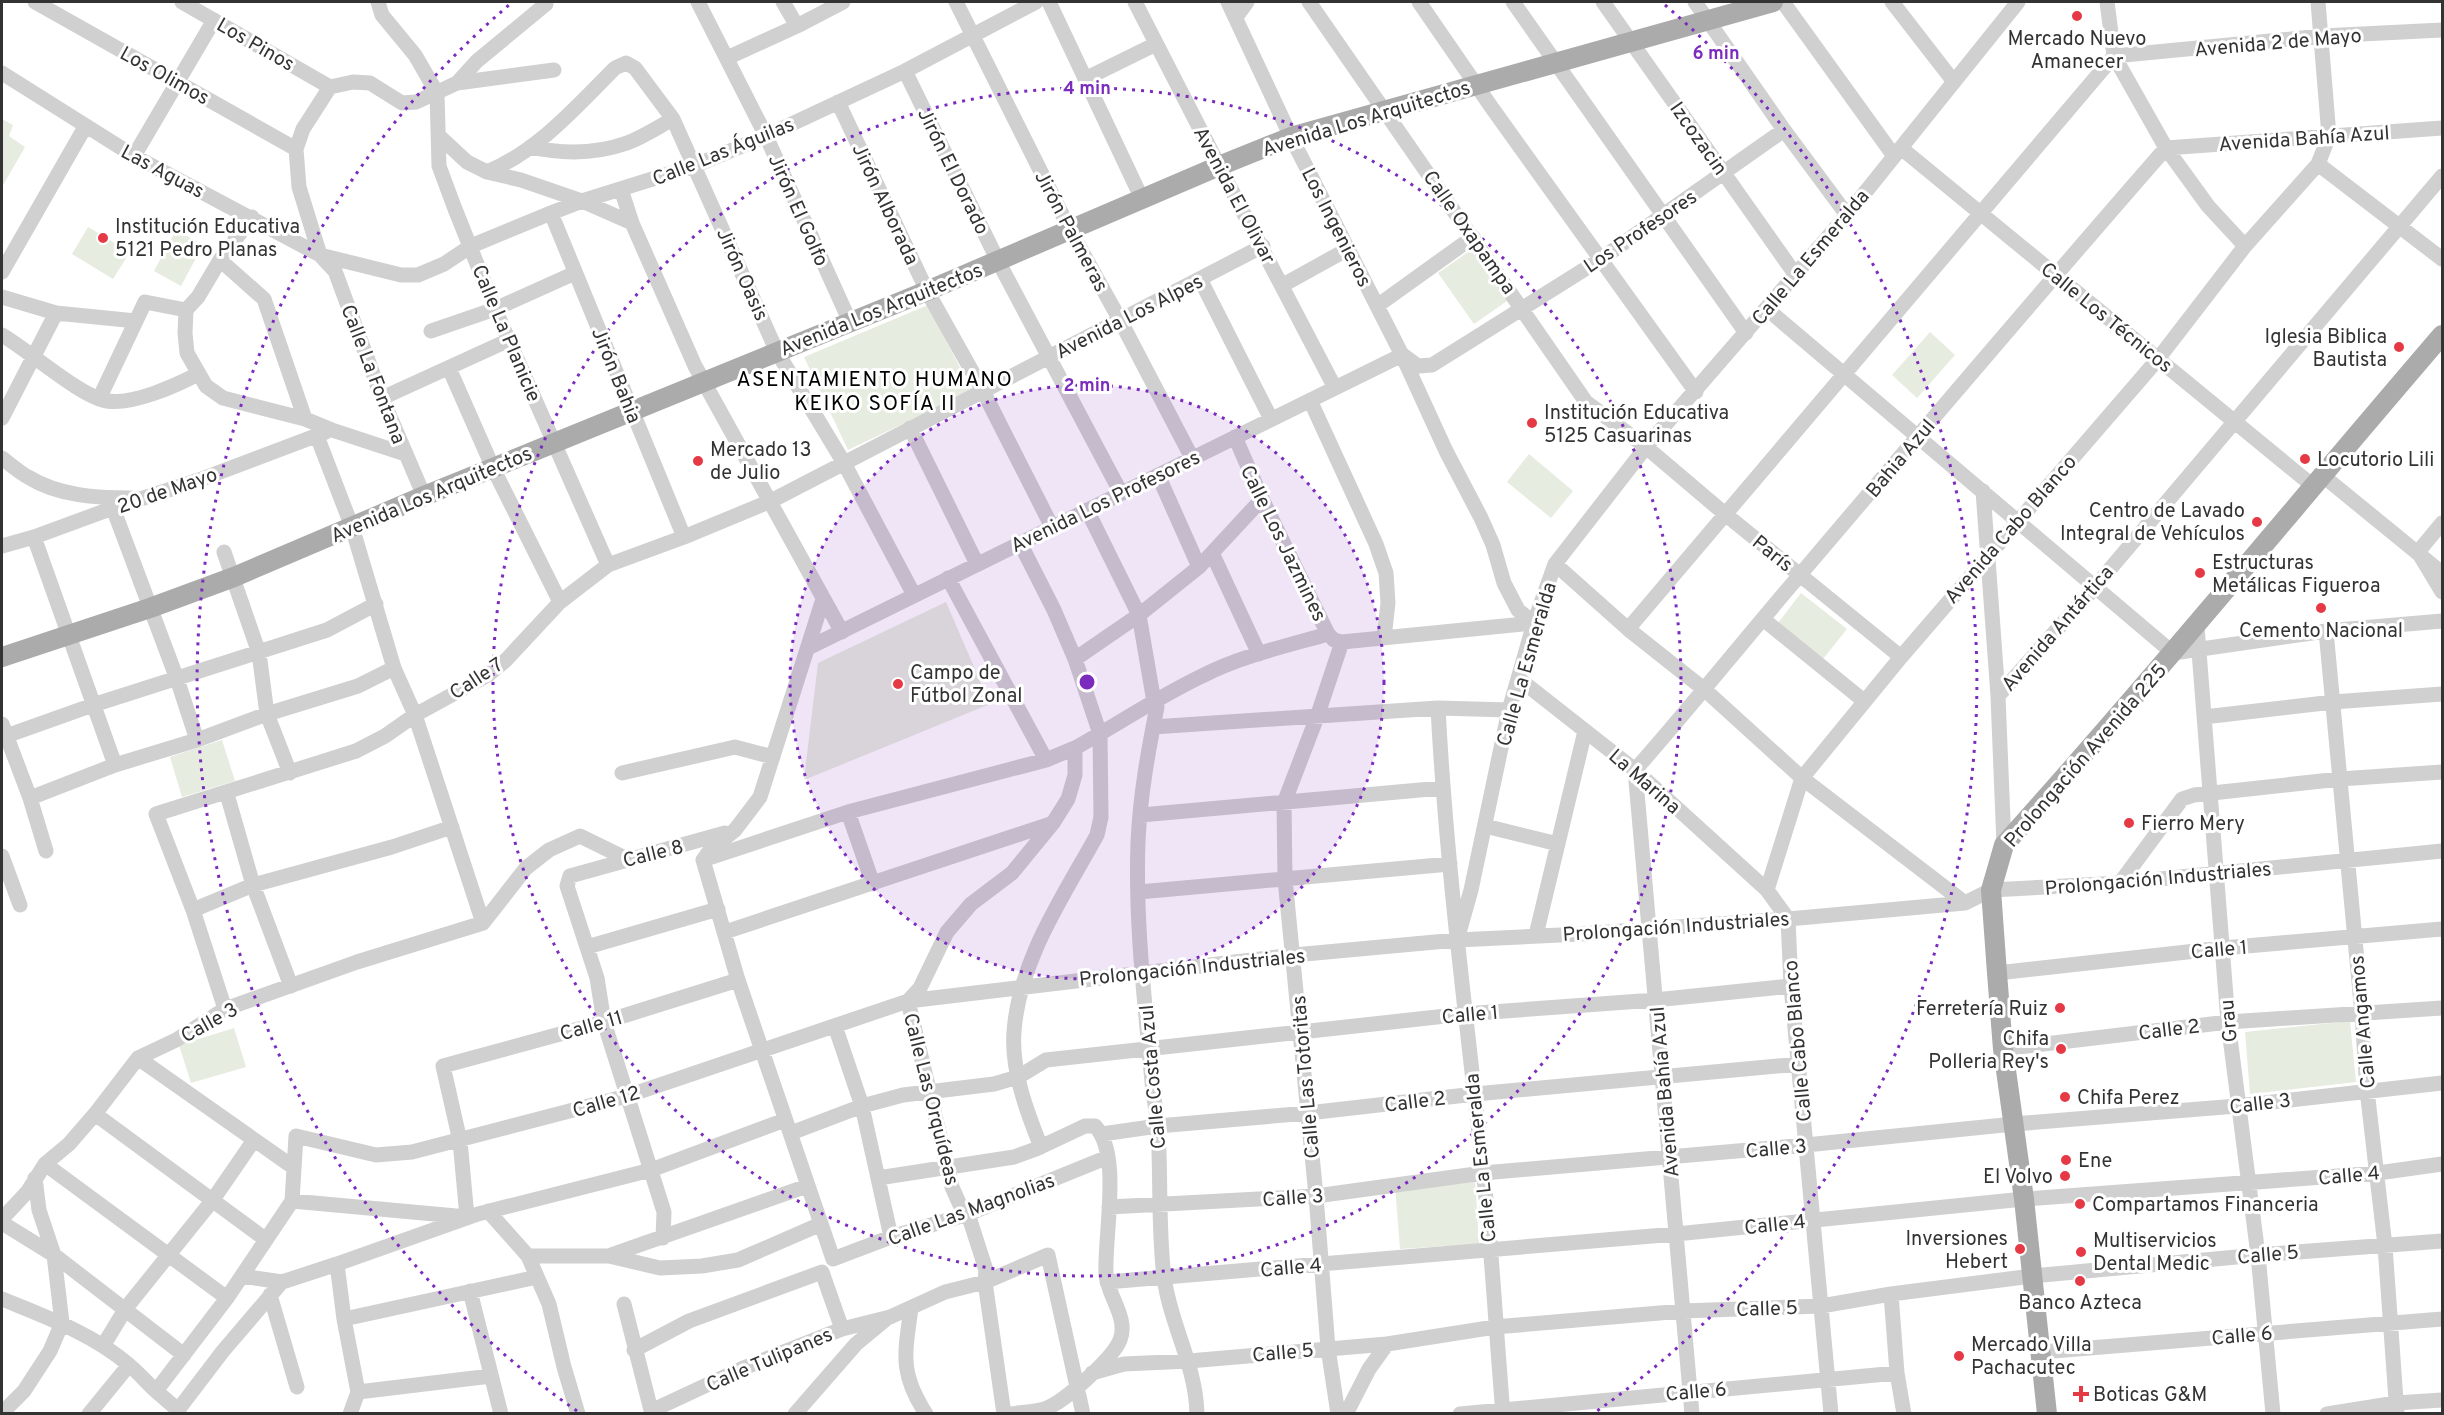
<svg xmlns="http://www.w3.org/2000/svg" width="2444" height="1415" font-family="Overpass,sans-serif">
  <rect width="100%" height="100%" fill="#fff"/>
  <!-- green -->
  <path fill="#e6ecdf" d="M2 119 13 125 9 136 25 147 2 187Z
    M88 227 130 252 113 279 72 254Z
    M176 230 203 245 181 286 154 271Z
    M1471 250 1507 301 1474 324 1438 273Z
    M928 305 972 391 848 450 804 357Z
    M1930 332 1955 355 1917 398 1892 375Z
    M1529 454 1573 491 1551 518 1507 482Z
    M1801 593 1847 629 1823 659 1778 623Z
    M946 602 990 704 804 780 818 663Z
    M222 740 235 781 182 797 170 757Z
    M2350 1021 2356 1082 2250 1094 2245 1032Z
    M234 1028 246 1067 191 1083 179 1045Z
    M1475 1178 1479 1244 1400 1249 1395 1186Z"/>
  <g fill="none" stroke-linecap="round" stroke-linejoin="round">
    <!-- minor -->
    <path stroke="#d0d0d0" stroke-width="15" d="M35 2 296 149
      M182 2 330 87
      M378 2 382 15 415 55 437 93 439 166 455 209 495 309 608 565
      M698 2 766 136 850 322
      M783 2 797 26
      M956 2 1070 230 1120 320 1192 458
      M1049 2 1142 199
      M1135 2 1219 166 1335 388
      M1228 2 1291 137 1402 355 1446 451 1481 518 1493 545 1504 583 1518 610 1534 623
      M1309 2 1586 402 1646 447 1725 514 1901 657
      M1419 2 1492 108 1696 392
      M1513 2 1746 333
      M1603 2 1795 274
      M1695 2 1784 130 1847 215
      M1783 2 1894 156
      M1892 2 1954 82
      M2107 2 2114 56 2166 148 2208 206 2245 246
      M1236 17 1247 2
      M2114 56 2322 36 2442 30
      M727 58 797 26 843 2
      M905 71 998 261 1121 493
      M2 73 134 156 320 255 401 275H418L444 264 471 246 551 213 582 201 694 166 766 136 905 71 1036 2
      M1085 79 1156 44
      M457 83 477 61 546 4
      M838 102 927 291 983 391 1052 527
      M439 136 467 162 487 172 521 180 582 201 632 223
      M530 147C562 154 596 154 627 143 643 137 658 127 673 119
      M1901 148 2313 486
      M134 156 214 20
      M2318 164 2442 259
      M487 172C538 151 577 106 615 68L626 63 635 68 673 119 777 352 844 463 914 595
      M621 189 632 223 695 366 842 632
      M551 213 684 537
      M252 217 220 260 198 297 186 310 185 333 187 353 206 386 223 398 305 419 332 430 405 454
      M220 260 264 299 305 419
      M2 272 85 127
      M1200 279 1271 419
      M1283 285 1348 249
      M2 297 56 313 136 321
      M1377 306 1473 237
      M1767 309 2173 653 2326 631 2442 621
      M431 331 495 309 575 273
      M2 335C28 350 81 397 107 401 133 405 175 386 198 374
      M1403 355 1418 366 1432 365 1601 259 1784 130
      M449 368 493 468 560 602
      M382 398 509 340
      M99 399 145 302 186 310
      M1310 400 1376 544 1386 573 1388 603 1384 638
      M2 418 56 313
      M910 428 977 564
      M317 436 352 527 394 668 415 715 483 923
      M1235 437 1262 499 1328 634 1334 640 1342 642 1534 623
      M2 458C10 464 19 472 28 477 59 496 97 498 131 498
      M1158 475 1199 567
      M2322 475 2442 573
      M1983 491 1998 696 2004 845
      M424 496 382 398 335 271 320 255 299 187 296 149 303 129 330 87 353 82 370 83 402 103 416 102 457 83 554 70
      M113 508 177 679 197 740
      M1087 510 1139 615 1154 702 1157 707C1148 752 1140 796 1138 842 1135 922 1145 1003 1152 1082 1153 1097 1157 1112 1158 1127 1161 1177 1158 1228 1164 1277 1170 1324 1196 1365 1197 1414
      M2442 523 2418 552 2442 592
      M34 537 115 765
      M1020 543 1054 610 1075 659 1100 734 1101 817 1097 835C1063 897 1019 960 1014 1032 1011 1070 1027 1112 1041 1147
      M2 546 34 537 113 508 199 480 326 432
      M224 552 259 653 267 714 290 773
      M1212 553 1259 654
      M1555 564 1628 629 1705 690 1802 778 1965 903
      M948 578 1046 760
      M823 599 760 797 735 830 711 849 703 860 738 980 833 1259 891 1237 968 1214 1108 1157
      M1763 619 1864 701
      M2197 626 2228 1022 2258 1255 2273 1414
      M1628 629 2114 56
      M2326 631 2362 1014 2367 1090 2385 1246 2397 1414
      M808 648 1402 355
      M1075 659 1139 615 1199 567 1262 499
      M1518 678 1635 770 1767 890
      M1998 696 2094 588 2442 176
      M1438 708C1446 862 1466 1015 1483 1169 1492 1250 1496 1332 1503 1414
      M2204 717 2333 702 2442 694
      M2 724 30 798 46 851
      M1153 727 1438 708 1509 710
      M6 736 93 705 327 630 376 604
      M622 773 735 747 773 757
      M227 794 253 885 291 986
      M30 798 115 765 197 740 267 714 358 686 394 668
      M848 812 873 884
      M1141 815 1442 788
      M1485 826 1558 844
      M2 856 20 905
      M703 860 848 812 1046 760 1075 748
      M2120 883 2182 799 2194 795 2340 779 2442 772
      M1139 892 1450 864
      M193 910 253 885 392 847 452 827
      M483 923 526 868 549 850 580 836 627 859
      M725 932 1053 823
      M1536 935 1585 731
      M1457 940 1471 890 1509 710 1534 623 1555 564 1646 447 1847 215 2018 2
      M587 947 718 909
      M1997 973 2223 948 2442 929
      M908 1001 920 988 947 932 971 904 1012 873 1053 823 1068 799 1075 775V748C1118 724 1158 697 1202 676 1241 656 1286 646 1328 634
      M908 1001 952 1187 960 1205 968 1214 986 1270 985 1282 1004 1414
      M225 1009 193 910 156 814 356 751 385 736 415 715 488 675 506 660 560 602 608 565 684 537 771 501 1263 246
      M835 1026 862 1106 891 1237
      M2003 1049 2228 1022 2442 1008
      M138 1058 293 1167
      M95 1114 265 1239
      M791 1133 862 1106 903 1095 994 1084 1018 1077 1046 1060 1464 1014 1655 1000 1791 986
      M1102 1134 1158 1126 1308 1113 1475 1094 1799 1064
      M45 1164 227 1298
      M878 1178 1014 1157 1036 1149 1085 1126H1095C1122 1154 1104 1236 1106 1274 1107 1295 1129 1318 1120 1340 1113 1358 1065 1401 1047 1408 1036 1412 1022 1412 1010 1414
      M292 1201 467 1217 460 1141 443 1066 604 1022 738 980
      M1109 1207 1316 1196 1483 1173 1806 1145 2014 1124 2237 1106 2442 1083
      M488 1211 528 1256 549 1304 564 1367 578 1414
      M2 1219 28 1191 45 1164 69 1144 95 1114 138 1058 176 1040 225 1009 357 962 483 923
      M2 1223 54 1255 184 1355
      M663 1238 664 1212 604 1022 597 978 567 886 570 876 725 833
      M528 1256H608L807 1186
      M609 1256 660 1268 702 1266 738 1260 821 1224
      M337 1264 344 1319 358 1392 350 1414
      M242 1276 282 1282 337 1264 478 1214 651 1170 785 1120
      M1107 1282 1676 1234 2024 1199 2378 1173 2442 1164
      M470 1291 501 1414
      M1891 1294 1897 1373 1904 1414
      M270 1295 297 1387
      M2 1299C46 1317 93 1334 129 1365 139 1373 147 1383 156 1391L227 1298 292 1201 296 1136 376 1155 412 1152 627 1096 908 1001 1294 955 1457 940 1581 934 1788 919 1965 903 1991 890 2120 883 2442 851
      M624 1304 652 1414
      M911 1308C905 1354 899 1372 926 1414
      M344 1319 537 1277
      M103 1346 126 1308 212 1201 254 1140
      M634 1350 689 1321 822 1272 842 1329
      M2041 1352 2442 1319
      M1092 1373 1124 1364 1189 1361 1387 1344 1495 1327 1683 1311 1821 1306 1891 1294 2032 1276 2258 1255 2442 1241
      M156 1391 178 1410 223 1351 282 1282
      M358 1392 491 1376
      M651 1411 741 1369 842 1329 890 1317 945 1292 985 1282 1048 1255 1083 1414
      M2 1413 24 1391 50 1351 62 1323 54 1255 39 1210 35 1178
      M89 1414 129 1365
      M795 1414 856 1344 885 1320
      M1338 1414 1328 1348 1316 1196 1285 879 1284 803 1317 717 1342 642
      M1346 1414 1369 1369 1387 1344
      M1460 1414 1897 1373
      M1692 1414 1635 770C1689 709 1740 645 1793 583 1917 437 2040 292 2166 148L2442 128
      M1831 1414 1791 986 1788 919 1767 890 1802 778 1901 657 2158 359 2245 246 2318 164 2329 136 2318 2
      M2327 1414 2396 1403 2442 1400"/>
    <!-- major -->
    <path stroke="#ababab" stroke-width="20" d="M2 657 150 608 234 577 424 496 927 291 1219 166 1291 137 1773 2
      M2047 1414 2024 1199 2003 1049 1997 973 1991 890 2004 845C2154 678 2296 505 2442 335"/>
  </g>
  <!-- distance rings -->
  <circle cx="1087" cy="682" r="297" fill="#7b2cbf" fill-opacity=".12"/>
  <g fill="none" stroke="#7b2cbf" stroke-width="3" stroke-dasharray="3 6">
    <circle cx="1087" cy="682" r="297"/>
    <circle cx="1087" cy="682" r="594"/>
    <path d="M577 1411A890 890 0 0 1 509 5M1665 5A890 890 0 0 1 1597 1411"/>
  </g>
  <!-- markers -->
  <g fill="#e63946" stroke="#fff" stroke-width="2">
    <circle cx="2077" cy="16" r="6"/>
    <circle cx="103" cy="238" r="6"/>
    <circle cx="2399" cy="347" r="6"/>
    <circle cx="1532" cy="423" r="6"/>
    <circle cx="2305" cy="459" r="6"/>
    <circle cx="698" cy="461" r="6"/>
    <circle cx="2257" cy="522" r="6"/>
    <circle cx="2200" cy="573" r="6"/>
    <circle cx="2321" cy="608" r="6"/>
    <circle cx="898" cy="684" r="6"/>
    <circle cx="2129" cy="823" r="6"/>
    <circle cx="2060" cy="1008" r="6"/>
    <circle cx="2061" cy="1049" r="6"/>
    <circle cx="2065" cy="1097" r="6"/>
    <circle cx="2066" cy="1160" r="6"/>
    <circle cx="2065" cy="1176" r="6"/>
    <circle cx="2080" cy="1204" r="6"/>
    <circle cx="2020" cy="1249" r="6"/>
    <circle cx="2081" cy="1252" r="6"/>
    <circle cx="2080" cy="1281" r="6"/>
    <circle cx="1959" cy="1356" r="6"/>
    <path d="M2078 1385h6v6h6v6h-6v6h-6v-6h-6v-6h6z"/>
  </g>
  <g text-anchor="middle" stroke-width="6" stroke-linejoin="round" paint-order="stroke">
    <!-- poi labels -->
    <g font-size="20" fill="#333" stroke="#fff" text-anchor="start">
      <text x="2077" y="45" text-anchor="middle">Mercado Nuevo<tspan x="2077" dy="23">Amanecer</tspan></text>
      <text x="115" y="233">Institución Educativa<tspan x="115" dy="23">5121 Pedro Planas</tspan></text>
      <text x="2387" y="343" text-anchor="end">Iglesia Biblica<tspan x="2387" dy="23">Bautista</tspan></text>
      <text x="1544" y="419">Institución Educativa<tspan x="1544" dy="23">5125 Casuarinas</tspan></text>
      <text x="710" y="456">Mercado 13<tspan x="710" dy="23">de Julio</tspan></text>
      <text x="2317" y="466">Locutorio Lili</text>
      <text x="2245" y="517" text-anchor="end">Centro de Lavado<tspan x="2245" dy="23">Integral de Vehículos</tspan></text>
      <text x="2212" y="569">Estructuras<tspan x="2212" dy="23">Metálicas Figueroa</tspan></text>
      <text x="2321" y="637" text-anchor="middle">Cemento Nacional</text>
      <text x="910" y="679">Campo de<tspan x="910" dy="23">Fútbol Zonal</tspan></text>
      <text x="2141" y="830">Fierro Mery</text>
      <text x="2048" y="1015" text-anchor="end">Ferretería Ruiz</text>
      <text x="2049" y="1045" text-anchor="end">Chifa<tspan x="2049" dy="23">Polleria Rey's</tspan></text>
      <text x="2077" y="1104">Chifa Perez</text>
      <text x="2078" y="1167">Ene</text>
      <text x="2053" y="1183" text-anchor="end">El Volvo</text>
      <text x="2092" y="1211">Compartamos Financeria</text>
      <text x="2008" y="1245" text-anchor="end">Inversiones<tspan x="2008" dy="23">Hebert</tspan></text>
      <text x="2093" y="1247">Multiservicios<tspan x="2093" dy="23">Dental Medic</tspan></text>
      <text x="2080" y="1309" text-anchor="middle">Banco Azteca</text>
      <text x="1971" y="1351">Mercado Villa<tspan x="1971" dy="23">Pachacutec</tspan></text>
      <text x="2093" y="1401">Boticas G&amp;M</text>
    </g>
    <!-- street labels -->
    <g font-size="20" fill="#333" stroke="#fff">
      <text transform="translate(2278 42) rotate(-5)" y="7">Avenida 2 de Mayo</text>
      <text transform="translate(256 44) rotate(30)" y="7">Los Pinos</text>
      <text transform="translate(165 75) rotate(29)" y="7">Los Olimos</text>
      <text transform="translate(1366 118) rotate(-17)" y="7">Avenida Los Arquitectos</text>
      <text transform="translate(1699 138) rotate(55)" y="7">Izcozacin</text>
      <text transform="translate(2304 138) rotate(-4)" y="7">Avenida Bahía Azul</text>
      <text transform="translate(723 151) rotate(-22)" y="7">Calle Las Águilas</text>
      <text transform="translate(163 171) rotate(28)" y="7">Las Aguas</text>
      <text transform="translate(954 171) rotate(64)" y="7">Jirón El Dorado</text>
      <text transform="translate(1235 195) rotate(62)" y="7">Avenida El Olivar</text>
      <text transform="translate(886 204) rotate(65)" y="7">Jirón Alborada</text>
      <text transform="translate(799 210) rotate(66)" y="7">Jirón El Golfo</text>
      <text transform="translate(1337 227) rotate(63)" y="7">Los Ingenieros</text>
      <text transform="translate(1072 231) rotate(62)" y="7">Jirón Palmeras</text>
      <text transform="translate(1640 231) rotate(-34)" y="7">Los Profesores</text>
      <text transform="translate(1470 232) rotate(55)" y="7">Calle Oxapampa</text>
      <text transform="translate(1810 257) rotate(-50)" y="7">Calle La Esmeralda</text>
      <text transform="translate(743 274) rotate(66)" y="7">Jirón Oasis</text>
      <text transform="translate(881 309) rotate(-22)" y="7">Avenida Los Arquitectos</text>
      <text transform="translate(1129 316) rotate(-27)" y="7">Avenida Los Alpes</text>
      <text transform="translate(2107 317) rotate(39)" y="7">Calle Los Técnicos</text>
      <text transform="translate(507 333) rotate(67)" y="7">Calle La Planicie</text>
      <text transform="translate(374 374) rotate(69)" y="7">Calle La Fontana</text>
      <text transform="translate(617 375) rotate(68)" y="7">Jirón Bahia</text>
      <text transform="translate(1900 458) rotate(-50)" y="7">Bahia Azul</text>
      <text transform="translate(167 490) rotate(-19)" y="7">20 de Mayo</text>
      <text transform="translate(431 494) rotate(-23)" y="7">Avenida Los Arquitectos</text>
      <text transform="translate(1105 501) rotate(-26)" y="7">Avenida Los Profesores</text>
      <text transform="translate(2010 529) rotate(-49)" y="7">Avenida Cabo Blanco</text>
      <text transform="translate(1284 543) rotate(64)" y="7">Calle Los Jazmines</text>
      <text transform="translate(1773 553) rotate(39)" y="7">París</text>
      <text transform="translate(2057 628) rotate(-49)" y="7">Avenida Antártica</text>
      <text transform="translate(1526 664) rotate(-74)" y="7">Calle La Esmeralda</text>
      <text transform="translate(476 678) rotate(-33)" y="7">Calle 7</text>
      <text transform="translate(2085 755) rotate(-49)" y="7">Prolongación Avenida 225</text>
      <text transform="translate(1645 781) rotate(41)" y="7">La Marina</text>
      <text transform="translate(653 853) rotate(-14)" y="7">Calle 8</text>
      <text transform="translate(2158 878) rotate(-5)" y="7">Prolongación Industriales</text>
      <text transform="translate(1676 926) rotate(-4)" y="7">Prolongación Industriales</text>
      <text transform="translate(2219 949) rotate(-5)" y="7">Calle 1</text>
      <text transform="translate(1192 967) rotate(-6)" y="7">Prolongación Industriales</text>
      <text transform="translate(1470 1014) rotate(-5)" y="7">Calle 1</text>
      <text transform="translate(2228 1021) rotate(-95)" y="7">Grau</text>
      <text transform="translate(209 1022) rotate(-29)" y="7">Calle 3</text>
      <text transform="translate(2362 1022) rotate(-95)" y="7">Calle Angamos</text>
      <text transform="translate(591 1025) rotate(-16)" y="7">Calle 11</text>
      <text transform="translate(2169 1029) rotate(-7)" y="7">Calle 2</text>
      <text transform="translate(1797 1041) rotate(-95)" y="7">Calle Cabo Blanco</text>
      <text transform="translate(1152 1077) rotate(-95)" y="7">Calle Costa Azul</text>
      <text transform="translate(1305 1077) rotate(-95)" y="7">Calle Las Totoritas</text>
      <text transform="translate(1664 1092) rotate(-95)" y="7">Avenida Bahía Azul</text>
      <text transform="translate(932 1099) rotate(76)" y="7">Calle Las Orquídeas</text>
      <text transform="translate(606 1101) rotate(-16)" y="7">Calle 12</text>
      <text transform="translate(1415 1101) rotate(-7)" y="7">Calle 2</text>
      <text transform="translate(2260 1103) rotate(-7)" y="7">Calle 3</text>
      <text transform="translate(1776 1148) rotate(-5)" y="7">Calle 3</text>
      <text transform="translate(1480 1158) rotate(-96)" y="7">Calle La Esmeralda</text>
      <text transform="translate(2349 1175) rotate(-5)" y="7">Calle 4</text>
      <text transform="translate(1293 1197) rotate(-4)" y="7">Calle 3</text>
      <text transform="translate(971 1209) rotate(-20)" y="7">Calle Las Magnolias</text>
      <text transform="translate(1775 1224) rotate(-6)" y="7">Calle 4</text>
      <text transform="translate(2268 1254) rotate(-5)" y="7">Calle 5</text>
      <text transform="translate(1291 1267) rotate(-5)" y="7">Calle 4</text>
      <text transform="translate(1767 1308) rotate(-2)" y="7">Calle 5</text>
      <text transform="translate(2242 1335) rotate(-5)" y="7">Calle 6</text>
      <text transform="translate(1283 1352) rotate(-5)" y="7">Calle 5</text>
      <text transform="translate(769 1359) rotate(-23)" y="7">Calle Tulipanes</text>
      <text transform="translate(1696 1391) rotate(-5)" y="7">Calle 6</text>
    </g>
    <!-- neighbourhood labels -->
    <g font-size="21" letter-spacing="1.5" fill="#000" stroke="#fff">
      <text x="875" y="386">ASENTAMIENTO HUMANO<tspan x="875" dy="24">KEIKO SOFÍA II</tspan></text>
    </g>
  </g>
  <circle cx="1087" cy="682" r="9" fill="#7b2cbf" stroke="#fff" stroke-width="3"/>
  <g font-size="18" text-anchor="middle" font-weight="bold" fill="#7b2cbf" stroke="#fff" stroke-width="6" stroke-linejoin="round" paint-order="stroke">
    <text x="1716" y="59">6 min</text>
    <text x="1087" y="94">4 min</text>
    <text x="1087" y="391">2 min</text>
  </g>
  <!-- border -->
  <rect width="2444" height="1415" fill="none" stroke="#333333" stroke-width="6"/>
</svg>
